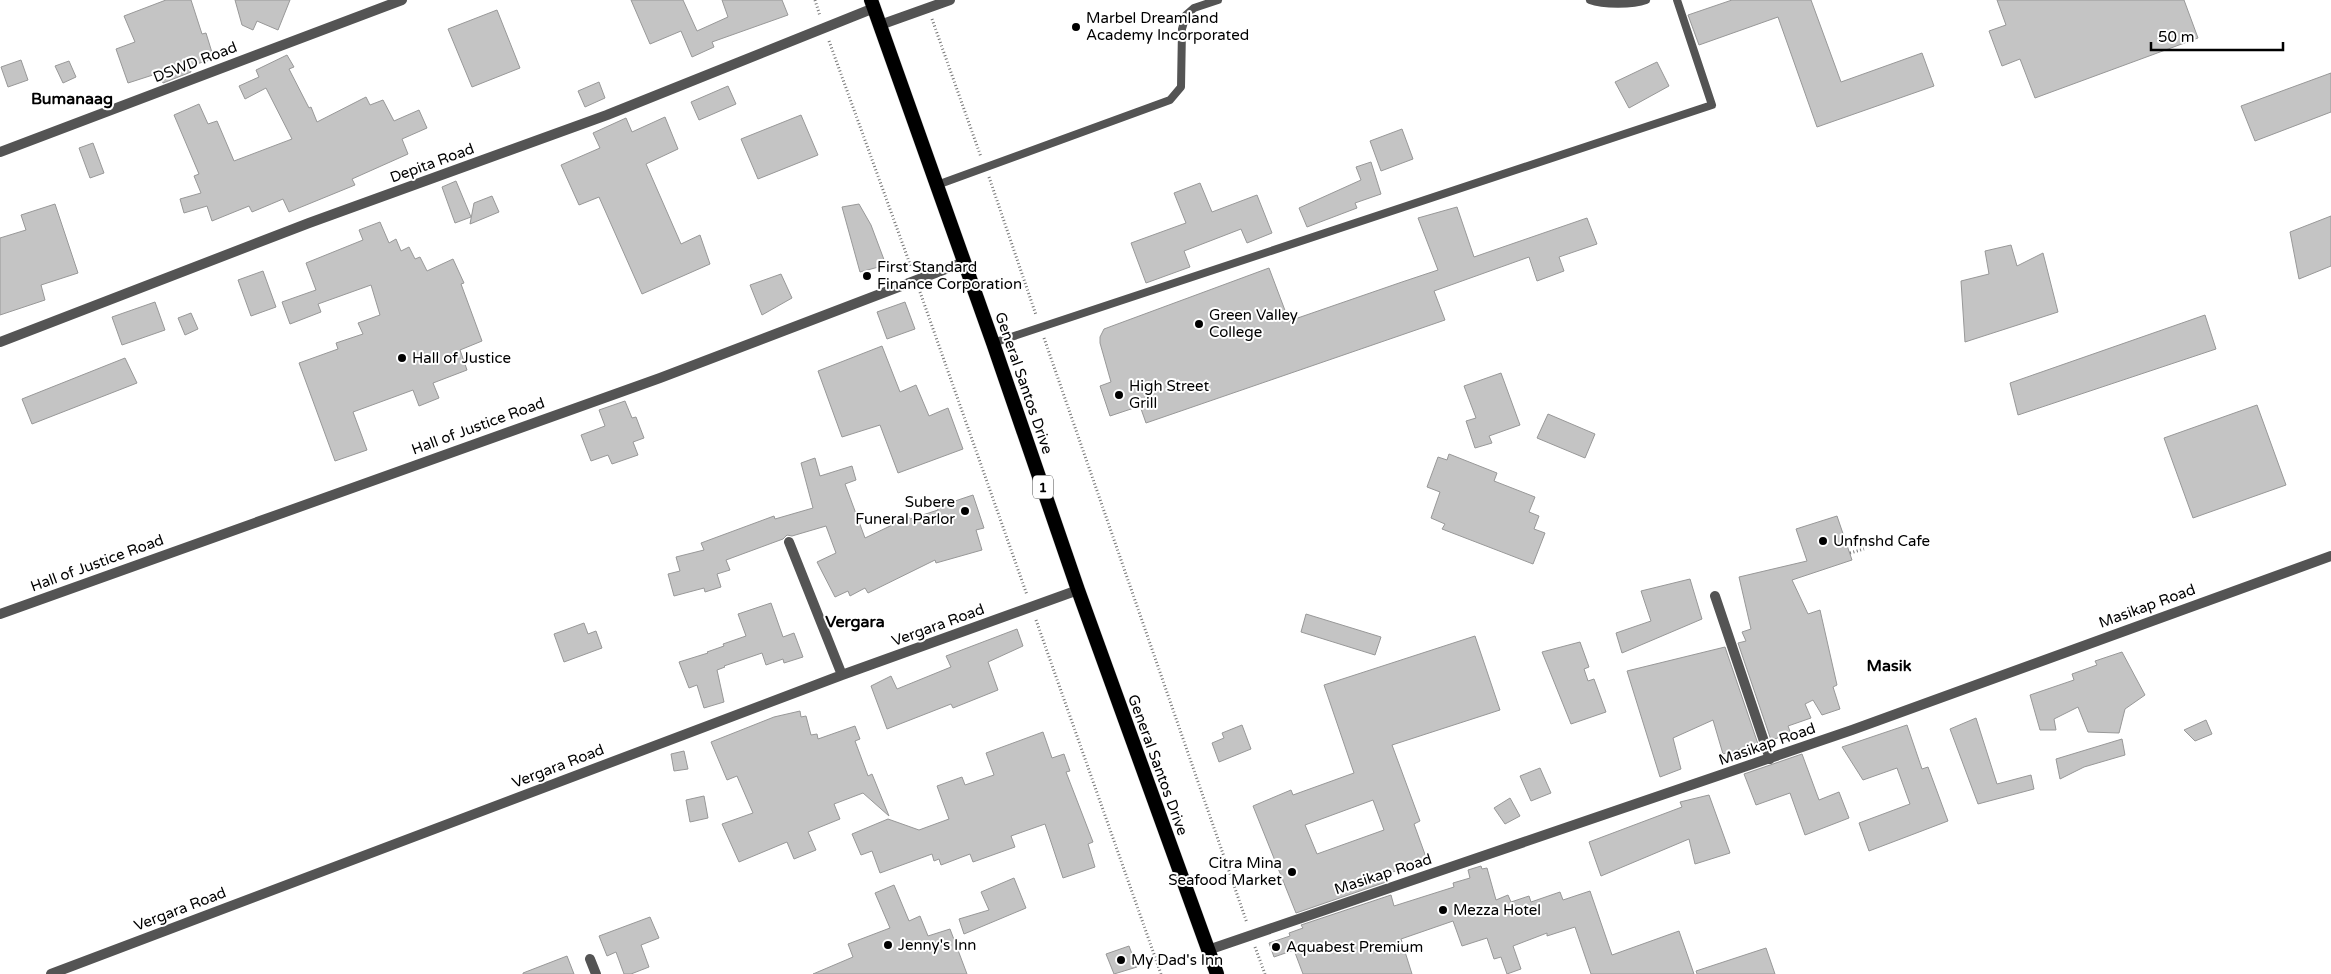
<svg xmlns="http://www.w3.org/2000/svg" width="2331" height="974" font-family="'Varela Round',sans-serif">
  <rect width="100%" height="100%" fill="#fff"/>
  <!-- building -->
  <path fill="#c4c4c4" stroke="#989898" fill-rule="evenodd" d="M166 0H191L202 34 206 33 214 59 189 66 191 72 163 83 159 73 128 83 116 49 135 42 124 16Z
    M235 0H290L278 30 257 21 253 30 242 25Z
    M631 0H683L697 31 728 17 722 0H782L788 15 712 42 714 47 692 57 681 31 650 44Z
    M1732 0H1811L1841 82 1922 53 1934 86 1817 127 1778 17 1699 45 1688 15Z
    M1997 0H2184L2198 38 2035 98 2020 59 2002 66 1989 31 2006 25Z
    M497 10 520 68 472 87 448 29Z
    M287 55 294 67 289 69 309 108 311 107 317 122 366 97 370 105 383 100 394 121 419 110 427 128 402 139 408 154 352 179 355 185 289 212 283 199 252 212 249 206 212 221 207 206 184 213 180 199 201 193 194 176 199 174 174 115 199 104 208 124 217 121 234 161 292 139 266 88 245 99 239 86 259 77 256 70Z
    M21 60 28 80 8 87 1 67Z
    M69 61 76 77 63 83 55 66Z
    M1657 62 1669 86 1629 108 1615 82Z
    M2331 73V112L2255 141 2241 106Z
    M599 82 605 98 585 107 578 91Z
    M728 86 736 104 699 120 691 102Z
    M801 115 818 155 758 179 741 139Z
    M665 117 678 149 646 164 681 244 700 235 710 264 642 294 599 197 579 205 561 165 600 148 593 133 626 118 632 132Z
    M1402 129 1413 159 1381 171 1370 141Z
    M93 143 104 173 90 178 79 148Z
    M1371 162 1381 194 1355 203 1357 208 1307 227 1299 208 1361 180 1356 167Z
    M456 181 471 217 455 223 442 187Z
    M1200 183 1212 212 1257 195 1272 233 1247 243 1241 229 1184 251 1190 267 1146 283 1131 243 1186 223 1174 193Z
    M492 196 499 212 470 224 474 203Z
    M55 204 78 273 41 285 45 300 0 315V238L26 230 21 215Z
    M859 204 871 225 886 265 860 272 842 207Z
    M1457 207 1474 257 1587 218 1597 244 1559 257 1564 271 1537 281 1529 257 1434 291 1445 320 1146 423 1140 406 1110 416 1100 386 1111 382 1100 343V337L1104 329 1269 268 1289 321 1402 282 1438 270 1418 218Z
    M2331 216V266L2299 279 2290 232Z
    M380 222 389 243 396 239 401 251 409 247 415 259 420 257 427 271 453 259 464 283 461 284 482 341 460 350 467 370 433 383 439 398 419 406 413 390 353 412 367 450 335 461 299 363 338 349 336 343 363 334 358 323 380 315 371 285 318 304 321 312 290 324 282 302 316 290 306 263 363 240 359 230Z
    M2011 245 2017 266 2043 253 2058 312 1965 342 1961 281 1989 274 1985 251Z
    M263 271 276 307 251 316 238 280Z
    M781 274 792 298 762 315 750 285Z
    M155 302 165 330 122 345 112 317Z
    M905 302 915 329 887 339 877 312Z
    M191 313 198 329 185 335 178 318Z
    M2205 315 2216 349 2018 415 2010 383Z
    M882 346 900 392 916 385 929 416 948 408 963 449 898 473 880 425 842 437 818 371Z
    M125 358 137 383 32 424 22 399Z
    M1501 373 1520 425 1489 436 1492 443 1475 448 1466 421 1476 418 1464 386Z
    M625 401 632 418 636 417 644 438 633 442 638 455 612 464 608 455 591 461 581 435 605 426 599 410Z
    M2257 405 2286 485 2193 518 2164 438Z
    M1548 414 1595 434 1585 458 1537 438Z
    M1449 454 1497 473 1494 481 1535 497 1529 512 1539 516 1534 529 1545 533 1533 564 1442 529 1445 524 1431 518 1440 492 1427 487 1438 457 1447 460Z
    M815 458 820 476 852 466 856 480 845 484 865 538 909 517 910 519 938 510 937 507 973 495 984 528 976 530 982 550 936 563 935 560 868 593 865 588 850 596 848 591 835 597 817 562 836 553 826 526 792 536 787 535 783 539 726 560 730 570 717 574 721 587 705 592 704 588 674 596 668 574 680 571 676 557 704 550 701 543 774 516 775 519 813 508 801 463Z
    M1837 516 1852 560 1792 580 1808 614 1820 610 1837 685 1833 687 1840 709 1822 715 1813 700 1805 704 1811 718 1788 726 1791 734 1771 740 1738 643 1746 641 1742 632 1751 629 1739 577 1807 561 1796 529Z
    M1690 579 1702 619 1622 653 1616 633 1651 621 1641 591Z
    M771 603 783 637 794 633 803 657 784 663 783 659 766 665 762 653 724 666 725 667 717 670 724 702 704 708 697 685 689 688 679 662 708 653 707 652 724 646 723 644 746 636 738 614Z
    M1306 614 1381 637 1375 655 1301 632Z
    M584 623 588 634 596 631 602 648 564 662 554 634Z
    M1017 629 1023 646 988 662 998 690 953 708 951 704 887 729 871 686 891 676 897 689 951 667 946 656Z
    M1475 636 1500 710 1392 745 1420 821 1414 824 1427 860 1384 875 1386 882 1296 913 1253 806 1291 790 1293 795 1354 773 1324 685ZM1373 800 1384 830 1317 854 1305 825Z
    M1580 642 1589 667 1584 669 1588 681 1594 679 1606 712 1571 724 1542 652Z
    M1725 647 1758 744 1723 754 1713 720 1673 738 1681 769 1660 777 1627 671Z
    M2122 652 2145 695 2125 709 2119 733 2088 732 2078 707 2054 719 2056 730H2040L2030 695 2074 680 2072 674 2097 665 2095 661Z
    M800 711 801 717 806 716 811 735 817 734 818 739 855 726 860 739 855 741 868 776 872 774 889 816 863 793 834 804 840 819 808 832 816 850 794 859 787 842 739 862 722 824 753 813 737 776 727 780 711 742 774 717Z
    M1976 718 1997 784 2031 775 2034 789 1978 804 1950 729Z
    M2206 720 2212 734 2195 741 2184 730Z
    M1242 725 1251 749 1219 762 1212 743 1224 738 1222 733Z
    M1907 725 1922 769 1928 767 1948 821 1869 851 1859 823 1910 804 1897 768 1863 780 1842 747Z
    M1043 732 1052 758 1064 754 1070 771 1066 772 1093 842 1088 844 1095 867 1063 878 1045 824 1011 836 1015 847 973 862 970 854 941 865 939 859 934 861 932 854 880 873 872 851 861 855 852 834 888 819 919 830 949 819 937 786 962 777 965 785 994 775 986 753Z
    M2122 739 2125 755 2084 767 2060 779 2056 759Z
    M684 751 688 769 674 771 671 754Z
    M1802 754 1819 800 1839 792 1849 818 1805 835 1790 793 1756 805 1744 774Z
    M1540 768 1551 793 1531 801 1520 776Z
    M1709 795 1730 853 1695 864 1689 839 1601 876 1589 842 1682 807 1680 802Z
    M704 796 708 818 690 822 686 800Z
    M1510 798 1520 816 1505 824 1494 808Z
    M1481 866 1482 869 1487 868 1496 900 1508 895 1511 902 1529 896 1531 902 1560 892 1563 900 1590 891 1612 955 1679 931 1694 974H1591L1575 927 1547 936V933L1513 946 1521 969 1507 974 1501 957 1494 959 1487 938 1462 946 1453 921 1401 939 1412 974H1303L1294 950 1274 957 1269 943 1290 936 1289 933 1303 928 1301 925 1391 895 1394 906 1454 887 1453 883 1470 878 1468 870Z
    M1014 878 1026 908 964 934 959 919 989 910 981 892Z
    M894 885 909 921 920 916 928 936 950 929 967 974H813L853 957 848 944 890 928 875 893Z
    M650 917 659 938 641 945 649 967 631 974H624L616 952 607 956 599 936Z
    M1129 946 1137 967 1114 974 1106 954Z
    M1766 948 1775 974H1697L1696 971Z
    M567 956 574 974H523V973Z"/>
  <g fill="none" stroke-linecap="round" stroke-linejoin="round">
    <!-- trunk casing -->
    <g stroke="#dbdbdb" stroke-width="15">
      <path id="trunk" d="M871 0 993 343 1078 590 1217 974"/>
    </g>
    <!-- path -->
    <path stroke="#767676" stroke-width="3" stroke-dasharray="1 2.5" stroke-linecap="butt" d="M815 0 820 16
      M932 19 981 157
      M829 41 911 267
      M989 177 1036 315
      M920 292 1027 595
      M1044 338 1247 923
      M1850 553 1864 549
      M1036 620 1161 974
      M1255 947 1265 974"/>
    <!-- service -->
    <path stroke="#545454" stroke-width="8" d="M1590 0C1603 5 1633 5 1646 0
      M937 185 1170 100 1181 87 1182 29 1186 15 1194 8 1218 0
      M993 343 1712 105 1677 0"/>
    <!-- minor -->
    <path stroke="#545454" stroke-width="10" d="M0 152 402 0
      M789 542 842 675
      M1715 596 1770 759
      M0 614 660 378 964 262
      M1208 950 1852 730 2331 556
      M590 959 596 974
      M51 974 842 675 1078 590"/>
    <!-- tertiary -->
    <path stroke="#545454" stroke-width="10" d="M880 25 950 0
      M0 342 309 223 607 115 874 8"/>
    <!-- trunk -->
    <use href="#trunk" stroke="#000" stroke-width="14"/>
  </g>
  <!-- markers -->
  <g fill="#000" stroke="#fff" stroke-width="2">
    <circle cx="1076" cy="27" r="5"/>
    <circle cx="867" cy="276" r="5"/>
    <circle cx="1199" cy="324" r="5"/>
    <circle cx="402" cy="358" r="5"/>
    <circle cx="1119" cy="395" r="5"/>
    <circle cx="965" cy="511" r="5"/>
    <circle cx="1823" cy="541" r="5"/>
    <circle cx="1292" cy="872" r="5"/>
    <circle cx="1443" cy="910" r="5"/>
    <circle cx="888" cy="945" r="5"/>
    <circle cx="1276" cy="947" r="5"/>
    <circle cx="1121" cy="960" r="5"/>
  </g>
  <g text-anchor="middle" stroke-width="4" stroke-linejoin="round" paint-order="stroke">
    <!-- shield labels -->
    <rect fill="#fff" stroke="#4c4c4c" stroke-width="1" x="1033" y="475.5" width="20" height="23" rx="4"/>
    <g font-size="14" font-weight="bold" fill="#000">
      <text x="1043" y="492">1</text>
    </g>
    <!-- poi labels -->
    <g font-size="15" fill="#000" stroke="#fff" text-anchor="start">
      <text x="1086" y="23">Marbel Dreamland<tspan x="1086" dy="17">Academy Incorporated</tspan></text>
      <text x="877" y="272">First Standard<tspan x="877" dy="17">Finance Corporation</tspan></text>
      <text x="1209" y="320">Green Valley<tspan x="1209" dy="17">College</tspan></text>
      <text x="412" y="363">Hall of Justice</text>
      <text x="1129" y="391">High Street<tspan x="1129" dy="17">Grill</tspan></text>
      <text x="955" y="507" text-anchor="end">Subere<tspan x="955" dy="17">Funeral Parlor</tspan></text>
      <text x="1833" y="546">Unfnshd Cafe</text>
      <text x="1282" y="868" text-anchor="end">Citra Mina<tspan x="1282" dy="17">Seafood Market</tspan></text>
      <text x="1453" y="915">Mezza Hotel</text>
      <text x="898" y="950">Jenny's Inn</text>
      <text x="1286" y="952">Aquabest Premium</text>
      <text x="1131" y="965">My Dad's Inn</text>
    </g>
    <!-- street labels -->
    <g font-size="15" fill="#000" stroke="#fff">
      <text transform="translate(195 62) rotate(-21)" y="5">DSWD Road</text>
      <text transform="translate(432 163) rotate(-20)" y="5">Depita Road</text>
      <text transform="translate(1024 383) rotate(71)" y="5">General Santos Drive</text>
      <text transform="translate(478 426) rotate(-20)" y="5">Hall of Justice Road</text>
      <text transform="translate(97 563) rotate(-20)" y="5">Hall of Justice Road</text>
      <text transform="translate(2147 606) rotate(-20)" y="5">Masikap Road</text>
      <text transform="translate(938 625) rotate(-20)" y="5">Vergara Road</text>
      <text transform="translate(1767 744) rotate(-19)" y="5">Masikap Road</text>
      <text transform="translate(1158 765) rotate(70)" y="5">General Santos Drive</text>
      <text transform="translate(558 766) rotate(-21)" y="5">Vergara Road</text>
      <text transform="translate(1383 874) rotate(-18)" y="5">Masikap Road</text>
      <text transform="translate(180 909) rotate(-21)" y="5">Vergara Road</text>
    </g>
    <!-- neighbourhood labels -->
    <g font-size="16" font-weight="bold" fill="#000" stroke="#fff">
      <text x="72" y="104">Bumanaag</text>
      <text x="855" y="627">Vergara</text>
      <text x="1889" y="671">Masik</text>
    </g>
  </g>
  <!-- scale -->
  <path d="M2151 42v8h132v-8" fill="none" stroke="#000000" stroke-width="2.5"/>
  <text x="2158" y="42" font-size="15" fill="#000000" stroke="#ffffff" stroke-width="4" paint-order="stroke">50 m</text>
</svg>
